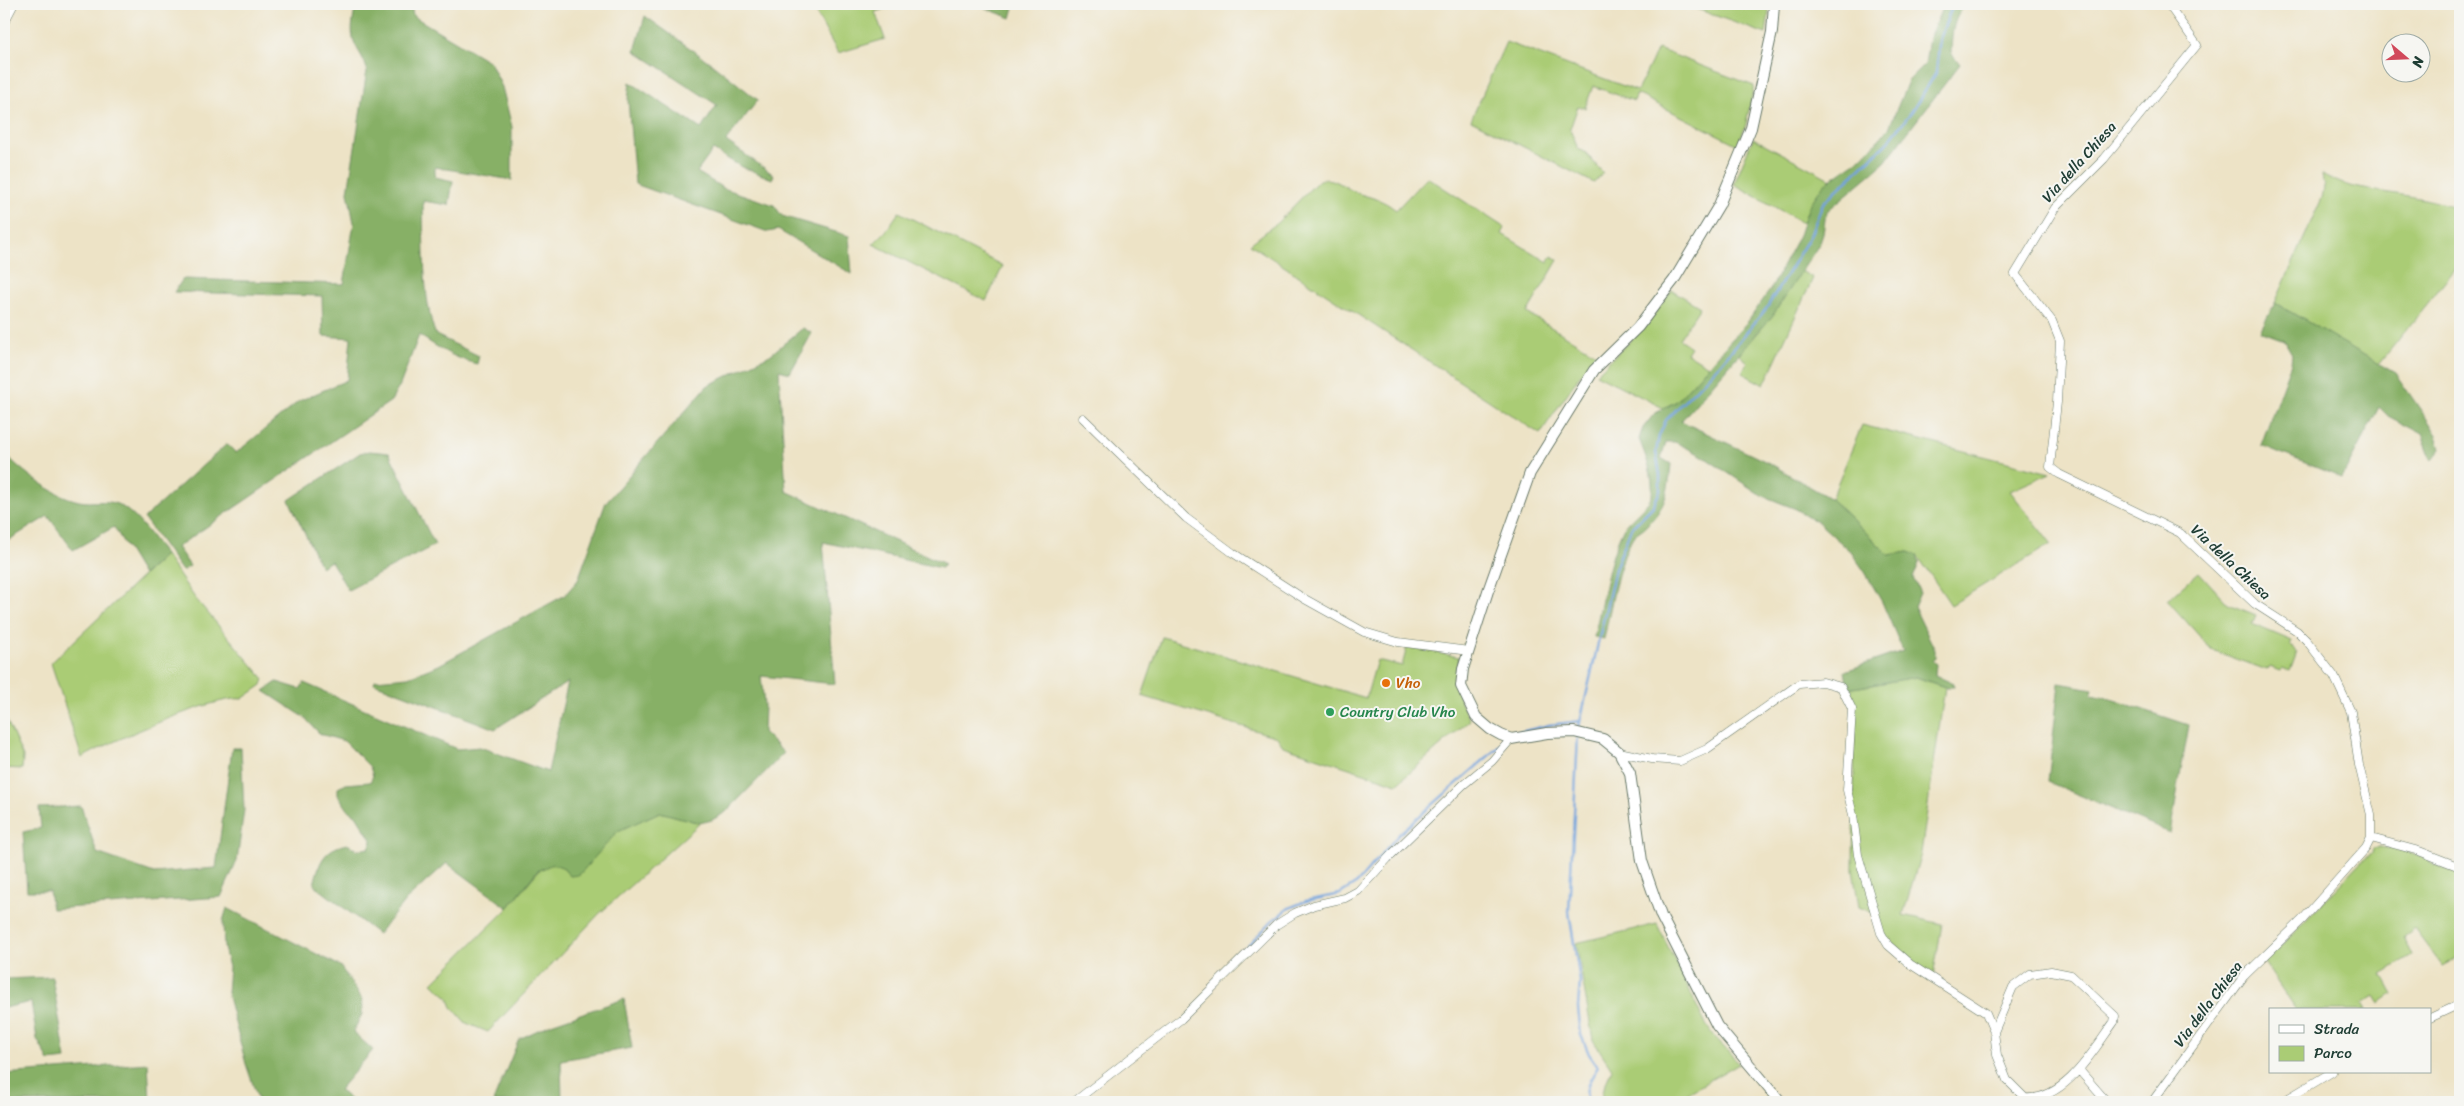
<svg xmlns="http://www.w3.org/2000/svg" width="2464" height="1106" font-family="Sriracha,sans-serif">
  <rect width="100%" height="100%" fill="#f6f6f2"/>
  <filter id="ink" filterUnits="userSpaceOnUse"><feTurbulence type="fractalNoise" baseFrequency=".02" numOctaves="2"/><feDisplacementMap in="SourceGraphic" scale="10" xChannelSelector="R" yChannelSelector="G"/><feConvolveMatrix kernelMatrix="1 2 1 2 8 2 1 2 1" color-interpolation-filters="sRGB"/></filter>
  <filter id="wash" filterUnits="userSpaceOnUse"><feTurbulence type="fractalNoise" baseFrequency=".0096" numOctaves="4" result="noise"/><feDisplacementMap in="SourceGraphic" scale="20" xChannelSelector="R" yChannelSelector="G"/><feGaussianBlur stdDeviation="1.12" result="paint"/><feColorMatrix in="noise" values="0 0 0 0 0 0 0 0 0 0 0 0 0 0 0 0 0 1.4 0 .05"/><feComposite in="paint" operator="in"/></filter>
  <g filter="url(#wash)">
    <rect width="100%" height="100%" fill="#ede3c6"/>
    <!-- green -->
    <path fill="#aacc75" stroke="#648454" d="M818 4H900L875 12 885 39 838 53 812 6Z
      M1683 4H1770L1766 34Z
      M1506 42 1637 91 1658 49 1754 86 1746 124 1738 145 1637 94 1634 101 1593 86 1585 108 1578 106 1570 129 1578 149 1585 152 1603 173 1594 183 1471 120Z
      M1753 138 1830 179 1809 206 1803 223 1734 184Z
      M2322 174C2348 189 2367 189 2396 194 2418 197 2439 202 2460 208V263L2379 364 2275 303 2322 198 2324 188Z
      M1427 177 1505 228 1502 234 1548 262 1552 256 1558 260 1527 313 1598 355 1580 375 1540 434 1250 244 1277 223 1319 180C1336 176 1345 189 1360 194 1375 199 1382 199 1396 210Z
      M899 212 1003 266 986 301 873 244 886 231Z
      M1801 271 1813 278 1764 385 1742 373 1748 362 1739 355 1773 315Z
      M1672 290 1700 307 1679 339 1691 347 1687 353 1708 366 1677 401 1663 408 1596 374 1645 326Z
      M1862 425 2050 473 2010 491 2051 544 1951 605 1917 555 1908 552 1889 555 1831 499Z
      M165 555 195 598 264 679 262 685 242 699C219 694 106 743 82 758L51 663Z
      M2199 572 2228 604 2256 615 2252 624 2292 641 2290 645 2297 652 2290 671 2282 668 2280 671 2269 667 2267 670 2212 650 2167 600Z
      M1162 637 1366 698 1377 660 1402 666 1407 647 1459 657C1453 681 1457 699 1470 720L1397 784 1283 746 1277 737 1142 696Z
      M1916 677 1945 687 1921 853 1903 915 1942 924 1933 977 1902 955 1883 933 1873 913 1859 907 1853 870 1855 705 1853 696 1848 689Z
      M4 714 23 757 22 769 4 768Z
      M660 812 700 823 599 914 488 1032 466 1023 452 1007 448 997 432 983 508 908 538 871 553 863 562 867 570 876 618 830Z
      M2379 847 2394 849 2429 859V862L2460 874V956L2442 966 2414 929 2403 937 2412 956 2382 974 2393 994 2380 1003 2375 995 2362 1003 2366 1010H2296L2263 961 2282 945 2364 859 2372 854 2373 849Z
      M1657 924 1705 1023 1714 1037 1739 1063 1673 1102H1602V1092L1612 1069 1593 1040 1576 943Z"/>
    <!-- forest -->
    <path fill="#87b066" stroke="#53764d" d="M356 4H411L413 16 490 62 502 87 512 127V180L435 167V177L453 181 449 205 423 201C424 238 422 302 436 335L479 356 477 364C455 359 437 347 419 335L400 385 391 401 177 547 190 566 182 571 144 518 227 444 236 453 299 401 347 380 351 338 323 336 322 296 174 292 183 279 344 284 354 223 348 192 367 70C365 60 359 53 355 44 349 31 354 17 356 4Z
      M984 4H1015L1011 18 985 8Z
      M1944 4H1967C1952 17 1952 35 1951 53L1960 64 1885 162 1826 212 1823 234 1820 243 1773 315 1681 421 1771 464 1831 499 1889 555 1908 552 1917 555 1919 563 1913 578 1920 593 1914 607 1935 650V657L1932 661 1936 664 1935 675 1954 684V687H1945L1916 677 1848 689 1845 671 1903 651 1882 602 1865 572 1851 552 1819 523 1796 509 1761 495 1701 455 1675 442H1666L1661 458 1671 464C1668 492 1667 506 1646 526 1639 532 1634 533 1630 542 1616 571 1611 607 1604 639L1594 637C1602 604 1608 559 1623 529 1629 518 1651 503 1652 495 1654 475 1646 457 1639 439L1643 428 1654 414 1677 401 1749 320 1770 290 1799 235 1809 206 1824 184 1864 156 1889 128 1908 81 1925 64 1929 38Z
      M645 16 715 66 758 100 726 141 774 175 772 179 740 166 713 150 697 172 723 188 774 205 782 216 849 236 852 274 778 230 768 232 635 184 628 100 630 82 701 129 717 105 635 51Z
      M2275 303 2395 373 2429 422 2437 435 2441 449 2432 460 2422 434 2388 416 2379 407 2342 478 2261 445 2291 363 2292 354 2284 340 2260 331Z
      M803 328 812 333 790 373 779 370 786 491 945 564 941 568 823 542 835 684 761 676 764 705 763 732 784 753 726 812 712 820 700 823 660 812 618 831 579 875 570 876 562 867 553 864 537 871 508 908 447 863 406 900 378 934 314 885C319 863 323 849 347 844L358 850 369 848 372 841 356 815 349 811 338 795V788L346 784 370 782 373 776 370 767 344 741 320 734 304 717 264 691 277 682 300 689 304 683 457 749 480 747 548 772 568 682 495 729 374 683 375 680 408 677 439 665 565 595 578 580 606 502 702 392 707 386 770 355Z
      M369 451 389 453 435 545 348 590 331 561 321 567 289 500 360 453Z
      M4 453C23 472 52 495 79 501 92 504 108 498 121 506 138 516 153 539 165 555L143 575 114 527 73 550 48 516 4 543Z
      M2059 683 2093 689 2091 695 2108 698 2189 725 2170 833 2048 782Z
      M232 748H241L244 810 237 861 221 897 52 909 49 891H27L23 832 41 828 39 808 81 806 97 853 154 873 216 868Z
      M227 908 340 966 362 999V1014L353 1032 373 1050 339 1090 353 1102H259L246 1064 227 993 229 967 224 948 223 921Z
      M52 977 66 1059 49 1061 37 1039 31 1002 4 1008V979Z
      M624 999 632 1048 561 1060 562 1102H493L519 1039 551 1024Z
      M148 1063 150 1102H4V1074Z"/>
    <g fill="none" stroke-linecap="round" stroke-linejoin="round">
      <!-- stream -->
      <path stroke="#6fa0da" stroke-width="2.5" d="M1578 731 1615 569 1631 528 1653 506 1660 491V475L1656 452 1659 436 1666 420 1721 363 1766 309 1810 236 1823 203 1886 144 1912 111 1936 73 1940 38 1953 4
        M1516 733 1549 725 1580 721
        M1578 736 1569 912 1580 981 1578 1008 1581 1035 1589 1054 1598 1067C1591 1078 1582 1090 1589 1102
        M1243 951 1272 921 1289 908 1306 901 1340 894 1357 883 1399 834 1501 745"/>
    </g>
  </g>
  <g filter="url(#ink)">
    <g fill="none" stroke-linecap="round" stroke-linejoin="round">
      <!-- minor casing -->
      <g stroke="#677767" stroke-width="9">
        <path id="minor" d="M4 23 14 4
          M1083 418 1186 518 1233 553 1303 598 1364 632 1398 642 1469 651
          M1619 752 1652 759 1680 761 1707 749 1799 684 1823 682 1841 687 1852 709 1847 790 1853 815 1858 855 1881 933 1888 945 1910 964 1986 1013 1994 1032
          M2371 838 2419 851 2460 867
          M2051 971 2071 975 2115 1016 2114 1022C2093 1051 2065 1101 2025 1098L2007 1080 1997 1055 1994 1032 2013 987 2030 974Z
          M2430 1018 2460 1004
          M2080 1071 2107 1102
          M1074 1102 1181 1019 1276 925 1295 913 1314 905 1345 898 1358 891 1391 855 1463 785 1492 761 1511 739
          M2152 1102 2244 976 2303 919 2366 848 2371 838V815L2359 765 2351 712 2334 676 2307 641 2297 631 2255 604 2180 533 2059 474 2050 467 2057 402 2060 341 2052 321 2015 274 2055 208 2104 159 2197 45 2168 4
          M2282 1102 2332 1072"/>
      </g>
      <!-- tertiary casing -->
      <g stroke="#677767" stroke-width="12">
        <path id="tertiary" d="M1774 4 1772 32 1751 128 1719 205 1674 280 1660 298 1638 327 1594 370 1530 473 1488 591 1463 669 1461 686 1476 717 1490 729 1501 735 1511 739 1547 733 1574 732 1603 739 1619 752 1630 773 1642 861 1661 916 1717 1026 1781 1102"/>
      </g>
      <!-- minor -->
      <use href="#minor" stroke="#fff" stroke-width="8"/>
      <!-- tertiary -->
      <use href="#tertiary" stroke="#fff" stroke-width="10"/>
    </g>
  </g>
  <!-- markers -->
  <circle fill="#e8710a" stroke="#f6f6f2" stroke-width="2" cx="1386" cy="683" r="5"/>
  <circle fill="#2e9e5b" stroke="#f6f6f2" stroke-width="2" cx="1330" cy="712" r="5"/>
  <g text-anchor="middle" stroke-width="4" stroke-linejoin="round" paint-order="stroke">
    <!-- street labels -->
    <g font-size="15" fill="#1f3d34" stroke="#f6f6f2">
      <text transform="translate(2079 162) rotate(-48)" y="5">Via della Chiesa</text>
      <text transform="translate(2231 562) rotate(43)" y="5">Via della Chiesa</text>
      <text transform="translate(2208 1004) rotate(-53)" y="5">Via della Chiesa</text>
    </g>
    <!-- food labels -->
    <g font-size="15" fill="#c56008" stroke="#f6f6f2" text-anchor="start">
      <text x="1396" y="688">Vho</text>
    </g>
    <!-- leisure labels -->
    <g font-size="15" fill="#27864d" stroke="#f6f6f2" text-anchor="start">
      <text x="1340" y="717">Country Club Vho</text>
    </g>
  </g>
  <!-- margin -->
  <rect width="2464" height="1106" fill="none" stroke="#f6f6f2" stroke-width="20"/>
  <!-- legend -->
  <rect x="2269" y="1008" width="162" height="65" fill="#f6f6f2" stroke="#a0aca6"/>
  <rect x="2279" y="1025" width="25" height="8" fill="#ffffff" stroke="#a0aca6"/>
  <text x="2314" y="1034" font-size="15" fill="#1f3d34">Strada</text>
  <rect x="2279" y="1046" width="25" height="15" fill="#aacc75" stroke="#a0aca6"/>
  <text x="2314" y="1058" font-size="15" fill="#1f3d34">Parco</text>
  <!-- north arrow -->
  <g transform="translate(2406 58) rotate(109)"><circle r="24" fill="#f6f6f2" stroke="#a0aca6"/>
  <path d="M0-4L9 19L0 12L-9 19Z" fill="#d1495b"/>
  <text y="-8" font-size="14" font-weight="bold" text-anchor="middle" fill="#1f3d34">N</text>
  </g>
</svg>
